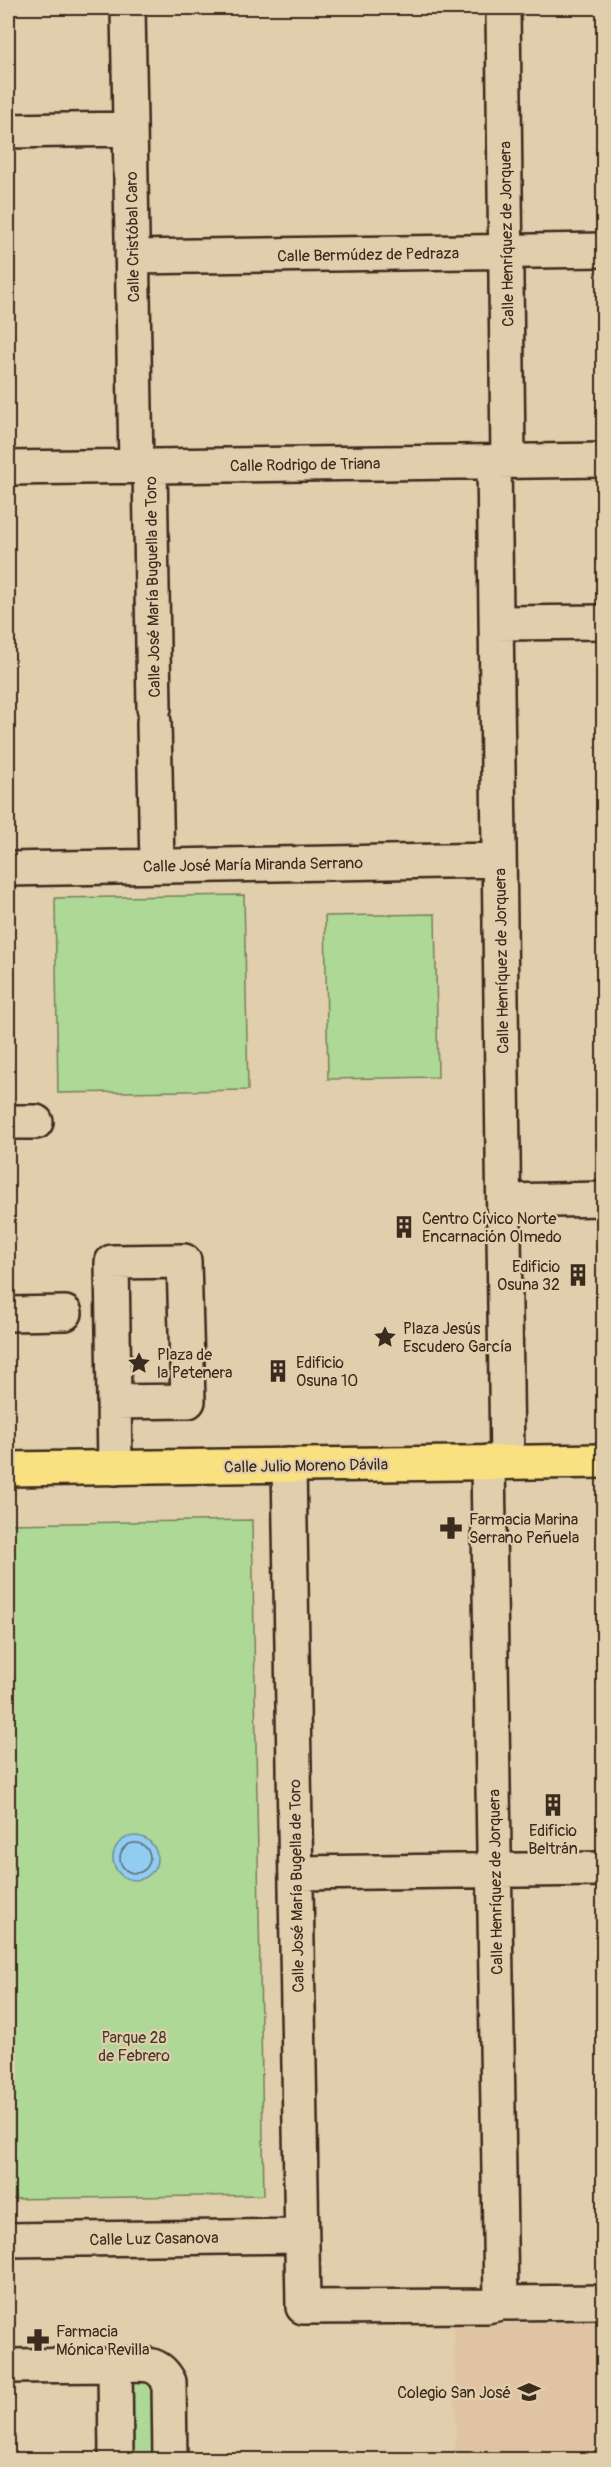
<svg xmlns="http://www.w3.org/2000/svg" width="611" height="2467" font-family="Pangolin,sans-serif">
  <rect width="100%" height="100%" fill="#e1ceac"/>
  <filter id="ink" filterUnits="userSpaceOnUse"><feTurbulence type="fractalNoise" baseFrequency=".0167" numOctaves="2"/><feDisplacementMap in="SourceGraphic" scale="12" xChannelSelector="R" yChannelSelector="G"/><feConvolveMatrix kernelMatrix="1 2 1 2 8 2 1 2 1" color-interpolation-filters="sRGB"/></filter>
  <g filter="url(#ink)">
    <!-- built -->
    <path fill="#e0c3a3" d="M603 2322V2459H456L454 2324Z"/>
    <!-- green -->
    <path fill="#aed895" stroke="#74815a" stroke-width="1.5" d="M244 895 248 1090 58 1093 55 898Z
      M435 914 438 1077 328 1079 325 916Z
      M252 1520 264 2195 8 2199V1524Z
      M154 2372 164 2459H122L128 2373Z"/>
    <!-- water -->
    <path fill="#91cdf1" stroke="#6f8c9d" stroke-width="1.5" d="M113 1858a22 22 0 1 1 44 0a22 22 0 1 1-44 0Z"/>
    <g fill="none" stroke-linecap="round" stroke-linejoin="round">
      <!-- shore -->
      <path stroke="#5d6b72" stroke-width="1.5" d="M120 1858a15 15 0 1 1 30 0a15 15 0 1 1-30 0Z"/>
      <!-- minor casing -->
      <g stroke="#3b2a1e" stroke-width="38">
        <path id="minor" d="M128 8 136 466
          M503 8 508 461
          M8 131 130 129
          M132 257 604 250
          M494 461 507 1462
          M150 466 154 708
          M8 468 604 460
          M496 623 604 622
          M154 722 157 866
          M8 869 499 860
          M8 1122H36
          M504 1201 604 1199
          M8 1314 65 1313
          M114 1402 188 1401 184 1261 112 1262 115 1468
          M488 1462 501 2303
          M289 1465 303 2307 487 2306 501 2303 604 2302
          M296 1873 604 1869
          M8 2240 301 2236
          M8 2366 115 2365
          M116 2460 115 2365C138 2365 157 2358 169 2382L170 2460"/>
      </g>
      <!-- major casing -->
      <g stroke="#3b2a1e" stroke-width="38">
        <path id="major" d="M8 1469 604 1461"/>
      </g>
      <!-- minor -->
      <use href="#minor" stroke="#e1ceac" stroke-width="33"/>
      <!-- major -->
      <use href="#major" stroke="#f9e181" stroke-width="33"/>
    </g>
  </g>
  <!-- icons -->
  <defs>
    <g id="building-bare" transform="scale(1.8)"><path d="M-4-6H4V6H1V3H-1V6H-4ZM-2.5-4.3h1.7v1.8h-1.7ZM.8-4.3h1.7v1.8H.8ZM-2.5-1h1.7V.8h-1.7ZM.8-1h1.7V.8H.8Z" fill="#3b2a1e" stroke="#e1ceac" stroke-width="2.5" paint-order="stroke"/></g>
    <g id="sight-bare" transform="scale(1.8)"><path d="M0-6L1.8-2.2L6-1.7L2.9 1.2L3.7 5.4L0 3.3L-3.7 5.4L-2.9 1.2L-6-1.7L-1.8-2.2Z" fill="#3b2a1e" stroke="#e1ceac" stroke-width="2.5" paint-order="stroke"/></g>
    <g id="pharmacy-bare" transform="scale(1.8)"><path d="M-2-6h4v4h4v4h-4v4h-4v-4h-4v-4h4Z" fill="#3b2a1e" stroke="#e1ceac" stroke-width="2.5" paint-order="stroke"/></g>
    <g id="school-bare" transform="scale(1.8)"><path d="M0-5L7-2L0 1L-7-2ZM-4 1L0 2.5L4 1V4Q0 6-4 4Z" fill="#3b2a1e" stroke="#e1ceac" stroke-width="2.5" paint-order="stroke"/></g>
  </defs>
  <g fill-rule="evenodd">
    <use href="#building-bare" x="404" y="1227"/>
    <use href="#building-bare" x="578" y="1275"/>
    <use href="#sight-bare" x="385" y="1337"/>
    <use href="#sight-bare" x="139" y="1363"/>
    <use href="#building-bare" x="278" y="1371"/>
    <use href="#pharmacy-bare" x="451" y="1528"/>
    <use href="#building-bare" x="553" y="1805"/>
    <use href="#pharmacy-bare" x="38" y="2340"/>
    <use href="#school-bare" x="529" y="2392"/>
  </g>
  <g text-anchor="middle" stroke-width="4.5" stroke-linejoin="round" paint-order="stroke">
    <!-- street labels -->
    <g font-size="16" fill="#3b2a1e" stroke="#e1ceac">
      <text transform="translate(506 234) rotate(-91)" y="6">Calle Henríquez de Jorquera</text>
      <text transform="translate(132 237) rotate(-91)" y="6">Calle Cristóbal Caro</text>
      <text transform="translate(368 254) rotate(-1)" y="6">Calle Bermúdez de Pedraza</text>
      <text transform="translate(305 464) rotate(-1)" y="6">Calle Rodrigo de Triana</text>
      <text transform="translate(152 587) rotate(-91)" y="6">Calle José María Buguella de Toro</text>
      <text transform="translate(253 864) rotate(-1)" y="6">Calle José María Miranda Serrano</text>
      <text transform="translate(501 961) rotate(-91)" y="6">Calle Henríquez de Jorquera</text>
      <text transform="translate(306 1465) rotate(-1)" y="6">Calle Julio Moreno Dávila</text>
      <text transform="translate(495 1882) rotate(-91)" y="6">Calle Henríquez de Jorquera</text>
      <text transform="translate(296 1886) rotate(-91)" y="6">Calle José María Bugella de Toro</text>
      <text transform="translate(154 2238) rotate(-1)" y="6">Calle Luz Casanova</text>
    </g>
    <!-- poi labels -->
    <g font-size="16" fill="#3b2a1e" stroke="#e1ceac" text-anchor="start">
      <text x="422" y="1224">Centro Cívico Norte<tspan x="422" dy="18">Encarnación Olmedo</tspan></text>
      <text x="560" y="1272" text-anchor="end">Edificio<tspan x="560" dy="18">Osuna 32</tspan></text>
      <text x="403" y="1334">Plaza Jesús<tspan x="403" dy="18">Escudero García</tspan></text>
      <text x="157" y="1360">Plaza de<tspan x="157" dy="18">la Petenera</tspan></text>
      <text x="296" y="1368">Edificio<tspan x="296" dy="18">Osuna 10</tspan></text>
      <text x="469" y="1525">Farmacia Marina<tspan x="469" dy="18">Serrano Peñuela</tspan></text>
      <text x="553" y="1836" text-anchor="middle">Edificio<tspan x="553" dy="18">Beltrán</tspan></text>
      <text x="56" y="2337">Farmacia<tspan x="56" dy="18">Mónica Revilla</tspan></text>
      <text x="511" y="2398" text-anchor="end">Colegio San José</text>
    </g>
    <!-- park labels -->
    <g font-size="16" fill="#463b2a" stroke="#e1ceac">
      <text x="134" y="2043">Parque 28<tspan x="134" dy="18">de Febrero</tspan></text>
    </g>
  </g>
  <!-- margin -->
  <rect width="611" height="2467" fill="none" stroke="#e1ceac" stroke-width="30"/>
  <rect x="15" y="15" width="581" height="2437" fill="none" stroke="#3b2a1e" stroke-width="2" filter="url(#ink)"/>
</svg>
